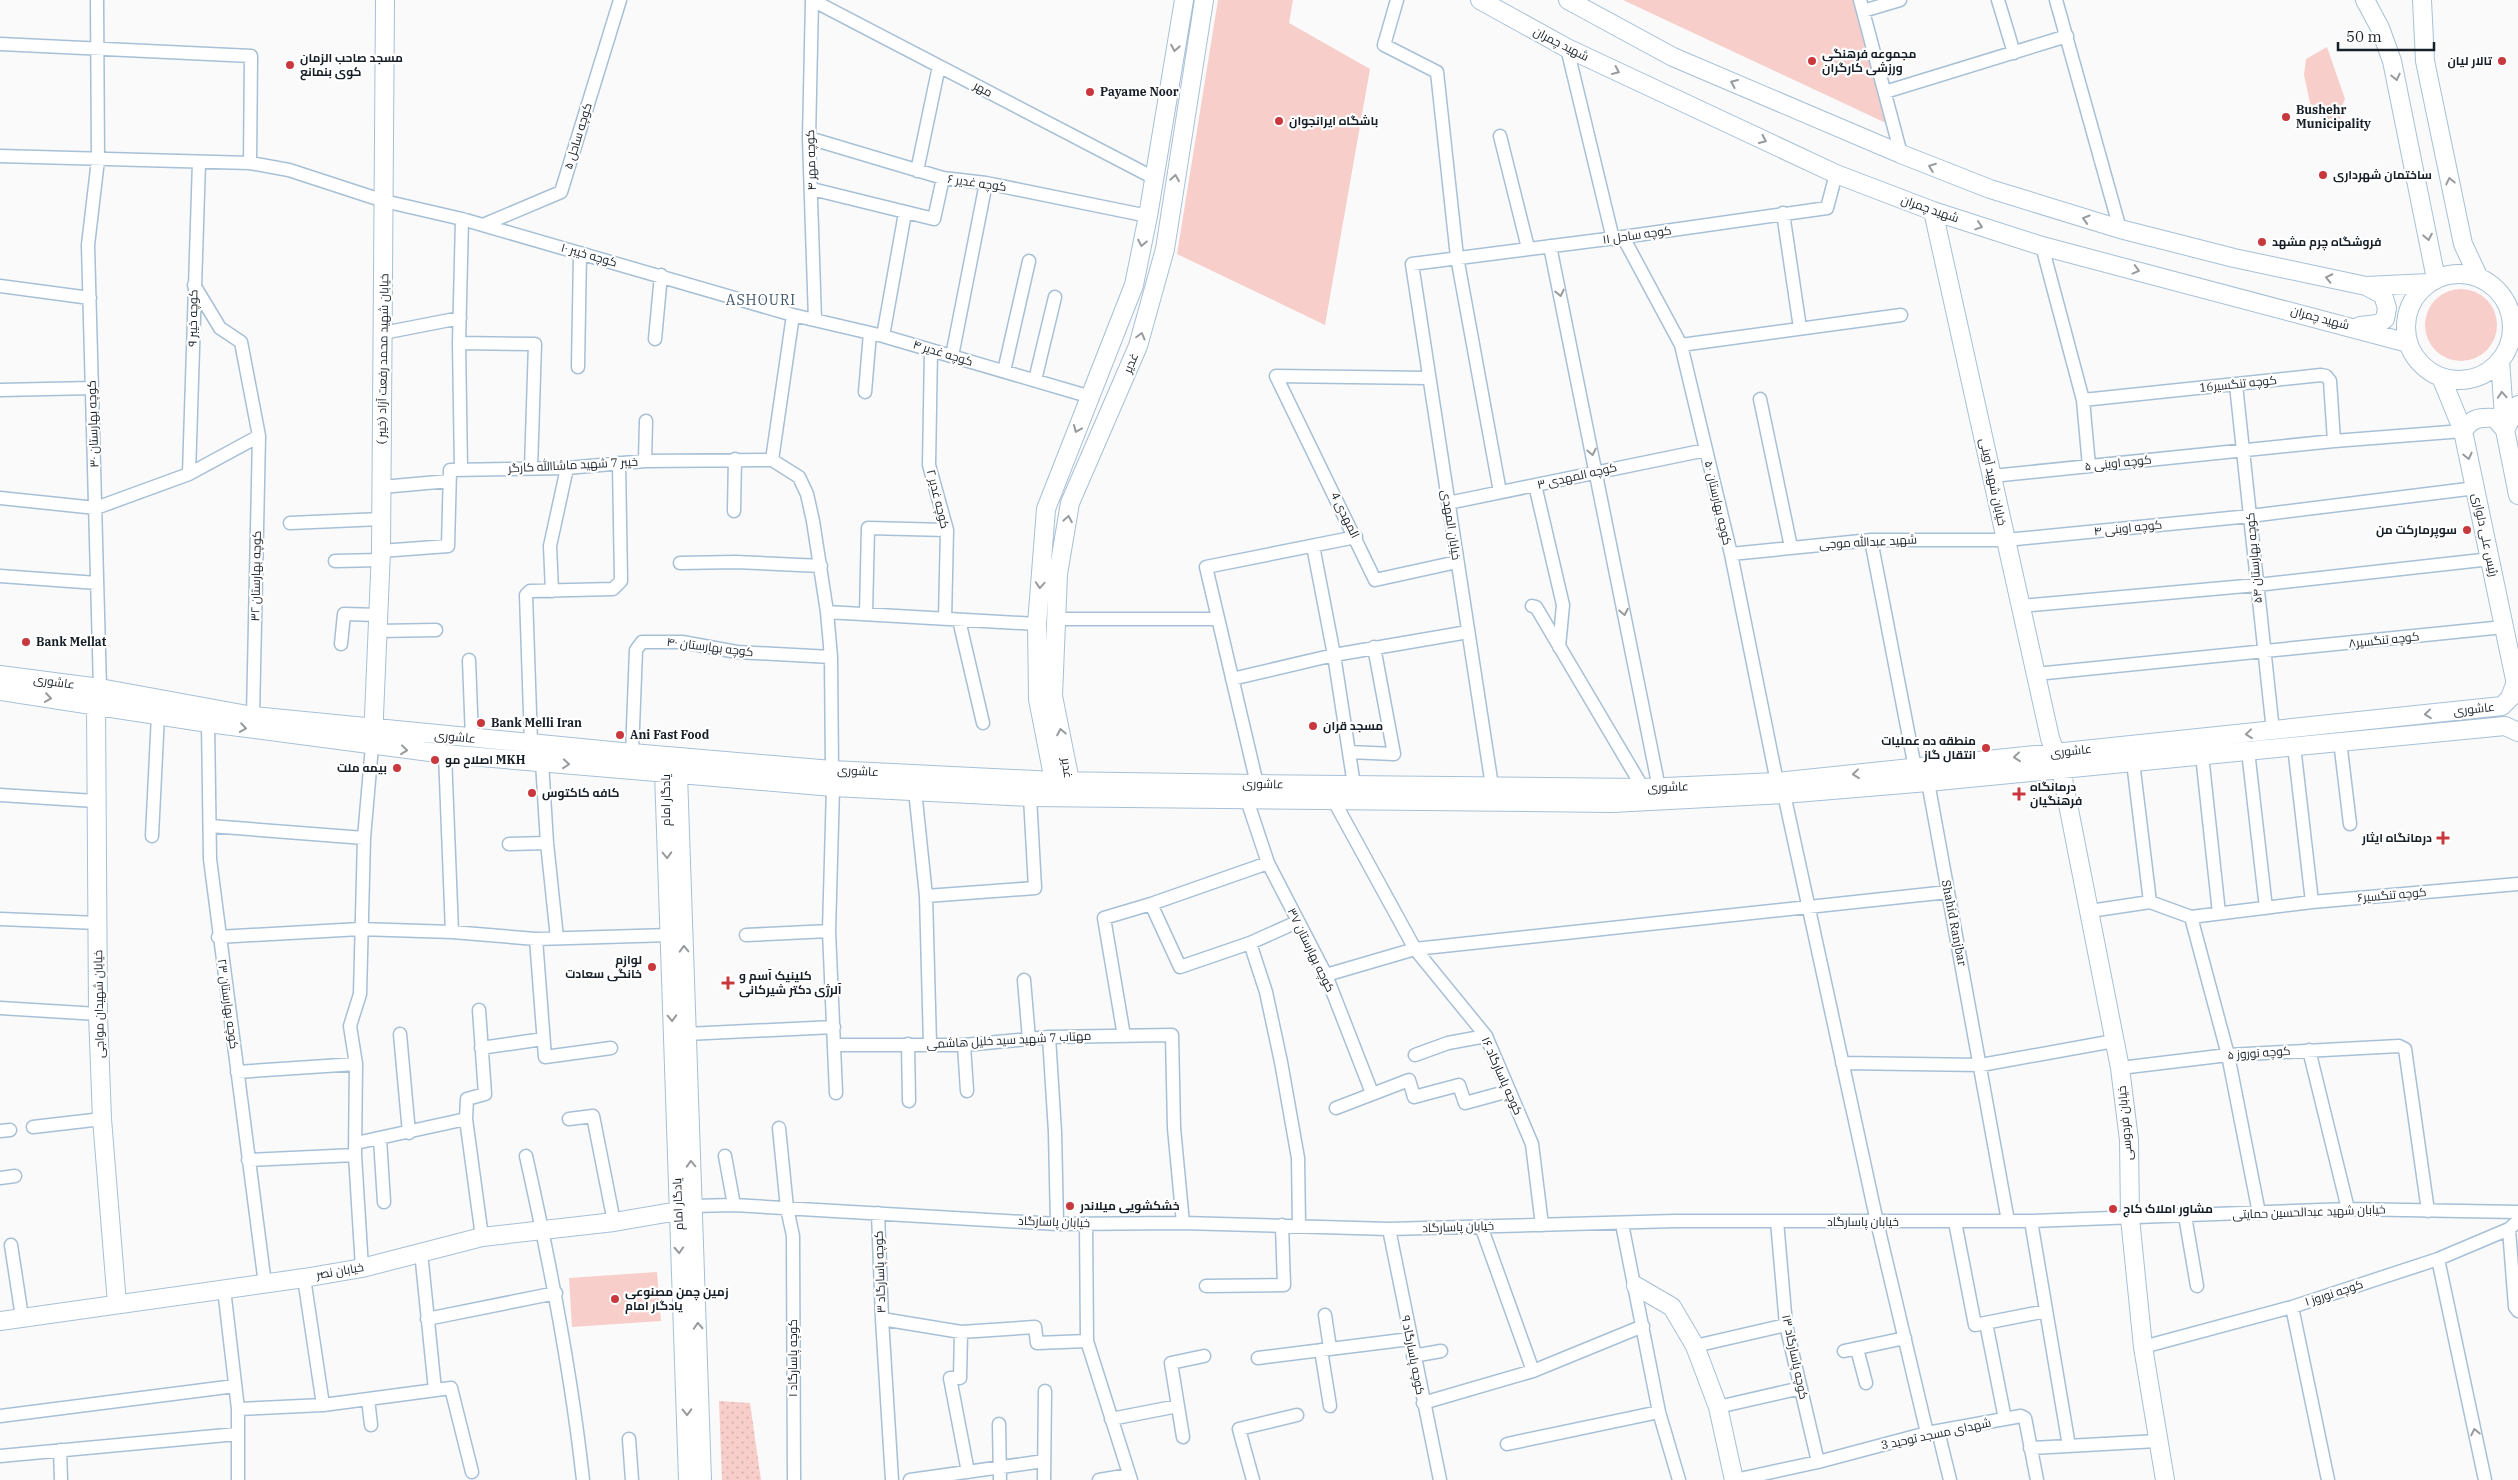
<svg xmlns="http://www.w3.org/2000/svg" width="2518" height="1480" font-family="'IBM Plex Serif',Cairo,serif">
  <defs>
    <pattern id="park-dots" width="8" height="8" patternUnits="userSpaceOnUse" patternTransform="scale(1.25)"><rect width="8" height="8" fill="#f7ceca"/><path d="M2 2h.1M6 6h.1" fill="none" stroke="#d3b1ae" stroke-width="1.8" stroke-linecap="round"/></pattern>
  </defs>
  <rect width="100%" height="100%" fill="#fafafa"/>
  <!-- grass -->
  <path fill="#f7ceca" d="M1218 0H1293L1289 23 1370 69 1325 325 1177 254Z
    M1623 0H1853L1886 123Z
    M2327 47 2345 99 2338 114 2341 118 2338 126 2312 112 2304 75 2306 59Z
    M2425 325a36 36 0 1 1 72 0a36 36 0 1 1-72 0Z
    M657 1272 661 1321 572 1327 569 1278Z"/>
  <!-- park -->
  <path fill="url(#park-dots)" d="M719 1401 750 1403 761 1480H722Z"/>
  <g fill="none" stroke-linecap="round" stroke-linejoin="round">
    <!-- street casing -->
    <g stroke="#a7c0d6" stroke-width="15">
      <path id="street" d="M97 0 98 160 88 245 100 688
        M812 0 1154 178
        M812 0 809 138 815 320
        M1397 0 1384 45 1437 72 1457 257 1500 492
        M1860 0 1901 154
        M1998 0 2014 53
        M2056 0 2120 229
        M1863 11 1900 0
        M0 44 251 56 250 163
        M1567 48 1613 239
        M1885 92 2067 36
        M1500 136 1528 248
        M809 138 943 178 986 183 1148 216
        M0 156 250 163 289 170 384 201 462 219 793 315 883 336 1091 397
        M917 171 939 66
        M812 189 934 219 943 178
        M1783 213 1800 328
        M483 225 561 192 620 0
        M1623 237 1681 345 1731 554 1777 782
        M1550 246 1659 788
        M2042 246 2083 400 2089 466
        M194 285 220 328 241 342 259 436 253 716
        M0 286 90 298
        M793 315 772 460 799 477 807 494 813 521 827 612 831 657 832 770
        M383 333 460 318
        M883 336 905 213
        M655 339 661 275
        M459 343 535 344 531 468
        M1681 345 1901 315
        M931 350 929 465 947 530 945 619
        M952 356 986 183
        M578 367 580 253
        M1004 371 1029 261
        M1428 378 1276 376 1375 580 1457 562
        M1035 380 1055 297
        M2236 385 2273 731
        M0 390 92 388
        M865 392 870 333
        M1760 399 1791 547
        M2083 400 2321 375 2326 376 2330 381 2334 441
        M645 461 646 421
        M461 470 459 343 462 219
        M189 474 199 162
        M1992 476 2334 441 2463 431
        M1535 485 1563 605 1559 647
        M382 487 449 481
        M0 498 96 508 189 474 259 436
        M1448 503 1706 450
        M734 511 735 459
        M290 523 381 519
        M1871 540 1915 768
        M1313 546 1334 655 1354 785
        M381 551 448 546 450 470 567 468 645 461 772 460
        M1731 554 1871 540H2006L2250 516 2476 488
        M335 561 380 560
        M680 563 735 562 821 566
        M0 576 97 583
        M552 591 550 546 567 468
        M1532 606 1536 607 1643 788
        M2021 606 2257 585 2491 559
        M827 612 1037 624
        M866 614 868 528 947 530
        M1056 619H1218
        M959 620 983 723
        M378 631 436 630
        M341 644 344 614 379 615
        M469 660 472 738
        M2036 674 2504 627
        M1232 679 1334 655 1468 632
        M208 723 210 859 265 1284
        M2340 741 2350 824
        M531 743 526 595 530 591 613 589 621 581 619 463
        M2294 746 2312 902
        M2248 751 2266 908
        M1349 752 1394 754 1374 647
        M632 753 636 650 642 642H682L737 652 831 657
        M445 754 452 932
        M2202 755 2219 913
        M542 762 547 843 557 938
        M2133 762 2150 902
        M1928 782 2008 1221
        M1257 784 1206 567 1356 537
        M1492 786 1412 264 1623 237 1827 208 1836 174
        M833 787 829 931 836 1093
        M1784 794 1877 1222 1927 1433
        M0 795 95 801
        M916 800 926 896 930 1044
        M1247 800 1268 863 1326 975 1372 1093
        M1334 801 1415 949 1486 1036 1532 1144 1542 1225
        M210 826 364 838
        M152 836 158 715
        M509 844 547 843
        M926 896 1035 888 1030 797
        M1151 904 1180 967 1250 943 1297 922
        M2090 911 2150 902 2191 917 2312 902 2518 884
        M2191 917 2228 1055 2259 1213
        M0 919 98 923
        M746 935 829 931
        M218 937 360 929 452 932 536 939 670 935
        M536 939 545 1057 611 1048
        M1250 943 1266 992 1281 1062 1298 1158 1299 1226
        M1326 975 1415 949 1948 892
        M1024 980 1029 1039
        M0 1008 98 1014
        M400 1034 409 1133
        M686 1034 834 1027
        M1124 1036 1104 918 1151 904 1268 863
        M1049 1037 1055 1132 1057 1224
        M908 1044 909 1101
        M835 1045H964L1049 1037 1172 1035 1174 1128 1183 1223
        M964 1045 967 1091
        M481 1048 543 1039
        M2309 1050 2348 1209
        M1415 1055 1448 1043 1486 1036
        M1842 1063 1981 1065 2114 1041
        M2120 1068 2228 1055 2399 1046 2405 1049 2428 1211
        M237 1072 356 1064
        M1336 1108 1409 1080 1414 1097 1459 1085 1465 1103 1509 1091
        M466 1119 482 1237
        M569 1119 593 1116 614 1222
        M33 1127 102 1119
        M779 1128 787 1208 793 1236 794 1480
        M0 1131 10 1130
        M380 1139 384 1202
        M356 1143 466 1119 467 1099 485 1094 479 1010
        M526 1156C550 1263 571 1370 583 1480
        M725 1156 734 1205
        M248 1160 355 1155
        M0 1178 15 1176
        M692 1206 734 1205 1057 1224 1183 1223 1389 1229 1675 1221H2031L2348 1209 2518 1212
        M878 1213 882 1319 961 1332 1035 1327 1037 1343 1087 1341
        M2185 1216 2197 1286
        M1777 1221 1786 1325 1818 1462
        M2031 1221 2069 1446
        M1955 1222 1975 1325 2046 1311
        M1086 1224 1087 1341 1131 1480
        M1622 1224 1659 1412 1679 1480
        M1481 1226 1533 1371
        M1389 1229 1440 1480
        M2509 1229 2515 1307 2518 1311
        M11 1245 22 1317
        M421 1252 435 1390
        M2438 1259 2485 1480
        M362 1268 355 1155 356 1064 350 1026 360 994 364 838 372 746
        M304 1278 323 1405
        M1206 1286 1284 1285 1282 1225
        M224 1289 238 1409V1480
        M2292 1307 2328 1480
        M1325 1315 1330 1348
        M427 1319 556 1293
        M882 1319 892 1480
        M1986 1323 2005 1419
        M961 1332 960 1378H950L968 1472
        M1695 1346 1786 1325
        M2143 1347 2292 1307 2438 1259 2509 1229 2518 1221
        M1857 1349 1866 1383
        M1321 1350 1330 1406
        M1844 1351 1905 1338
        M1413 1356 1441 1351
        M1258 1358 1410 1339
        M368 1399 371 1425
        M1423 1403 1533 1371 1643 1326
        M1718 1407 1801 1388
        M238 1409 323 1405 451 1388 472 1472
        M0 1416 235 1386
        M1111 1419 1178 1406
        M999 1424 1000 1480
        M1938 1431 1950 1480
        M1183 1437 1171 1363 1204 1356
        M629 1439 632 1480
        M1507 1444 1659 1412
        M2030 1448 2157 1441
        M60 1450 61 1480
        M0 1456 237 1434
        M910 1480 1044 1461
        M1044 1480 1045 1391
        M1099 1480 1129 1475
        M1253 1480 1239 1429 1297 1415
        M1735 1480 1818 1462 1927 1433 2021 1416 2025 1418 2037 1480"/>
    </g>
    <!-- secondary casing -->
    <g stroke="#a7c0d6" stroke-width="20">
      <path id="secondary" d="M1480 0 1567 48 1836 174 1933 211 2042 246 2408 343
        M1568 0 1673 57 1901 154 1990 189 2120 229 2234 258 2366 286 2429 283
        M2365 0 2380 28 2392 61 2436 279
        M2422 0 2425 61 2463 244 2479 278
        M1933 211 2050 738 2061 769 2120 1068 2129 1140 2130 1218 2143 1347 2165 1480
        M2406 327a53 53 0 1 1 106 0a53 53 0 1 1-106 0Z
        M2360 326 2378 324 2385 319 2387 308 2383 295 2366 286
        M2500 360 2505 430 2518 495
        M2441 377 2463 431 2518 694
        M2463 431C2472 418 2479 417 2495 418L2505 430 2518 405
        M0 675 100 688 253 716 632 753 832 770 1054 781 1257 784 1643 788 1777 782 2502 706 2510 698 2515 684
        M0 691 208 723 445 754 833 787 1030 797 1612 803 1784 794 1928 782 2505 726 2518 732
        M96 704 98 1014 102 1119 117 1304
        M373 739 381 551 385 0
        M669 763 664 772 688 1480
        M675 764 678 774 702 1480
        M1059 790 1054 781 1038 699 1037 624 1046 509 1134 285 1148 216 1184 0
        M1066 791 1070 781 1053 696 1058 574 1070 503 1138 346 1165 249 1204 0
        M1636 1286 1672 1307 1695 1346 1718 1407 1734 1480
        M0 1321 304 1278 362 1268 482 1237 614 1222 678 1211"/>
    </g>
    <!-- street -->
    <use href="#street" stroke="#fff" stroke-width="12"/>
    <!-- secondary -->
    <use href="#secondary" stroke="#fff" stroke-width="18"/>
  </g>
  <!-- one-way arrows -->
  <defs><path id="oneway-chevron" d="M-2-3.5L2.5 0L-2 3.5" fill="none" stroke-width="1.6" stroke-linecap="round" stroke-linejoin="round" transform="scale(1.25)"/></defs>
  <g stroke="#979b9e">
    <use href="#oneway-chevron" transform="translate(1175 48) rotate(100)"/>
    <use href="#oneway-chevron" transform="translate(1616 71) rotate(25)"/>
    <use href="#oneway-chevron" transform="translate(2396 77) rotate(77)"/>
    <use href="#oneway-chevron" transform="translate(1734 83) rotate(-157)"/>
    <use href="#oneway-chevron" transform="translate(1763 140) rotate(25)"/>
    <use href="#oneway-chevron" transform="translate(1932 167) rotate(-159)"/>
    <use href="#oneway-chevron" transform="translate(1175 178) rotate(-81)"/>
    <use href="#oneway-chevron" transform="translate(2450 181) rotate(-102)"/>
    <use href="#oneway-chevron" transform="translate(2086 219) rotate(-163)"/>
    <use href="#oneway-chevron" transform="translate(1979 226) rotate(18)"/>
    <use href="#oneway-chevron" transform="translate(2428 237) rotate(79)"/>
    <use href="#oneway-chevron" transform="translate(1142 243) rotate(101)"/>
    <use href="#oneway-chevron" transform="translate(2136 270) rotate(15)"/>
    <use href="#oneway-chevron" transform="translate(2329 278) rotate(-168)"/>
    <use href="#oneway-chevron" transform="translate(1560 293) rotate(78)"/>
    <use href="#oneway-chevron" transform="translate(1141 336) rotate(-75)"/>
    <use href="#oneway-chevron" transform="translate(2502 395) rotate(-94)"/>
    <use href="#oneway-chevron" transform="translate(1077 429) rotate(113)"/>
    <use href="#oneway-chevron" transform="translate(1592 452) rotate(78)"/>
    <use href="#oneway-chevron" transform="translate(2468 456) rotate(77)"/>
    <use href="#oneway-chevron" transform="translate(1068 519) rotate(-80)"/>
    <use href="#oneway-chevron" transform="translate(1040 585) rotate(94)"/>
    <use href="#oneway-chevron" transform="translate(1624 612) rotate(79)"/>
    <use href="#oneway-chevron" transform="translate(48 698) rotate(8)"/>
    <use href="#oneway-chevron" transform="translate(2428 714) rotate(174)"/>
    <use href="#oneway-chevron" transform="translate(243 728) rotate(8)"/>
    <use href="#oneway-chevron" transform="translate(1061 732) rotate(-101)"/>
    <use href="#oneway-chevron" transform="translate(2249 734) rotate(174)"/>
    <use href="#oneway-chevron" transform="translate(404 750) rotate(6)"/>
    <use href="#oneway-chevron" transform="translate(2017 757) rotate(174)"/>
    <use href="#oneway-chevron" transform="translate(566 764) rotate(5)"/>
    <use href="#oneway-chevron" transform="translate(1856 774) rotate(174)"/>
    <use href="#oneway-chevron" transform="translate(667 855) rotate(88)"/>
    <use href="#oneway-chevron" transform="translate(684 949) rotate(-92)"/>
    <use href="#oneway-chevron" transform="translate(672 1018) rotate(88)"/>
    <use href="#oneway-chevron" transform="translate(691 1164) rotate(-92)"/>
    <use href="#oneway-chevron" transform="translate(679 1250) rotate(87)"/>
    <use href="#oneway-chevron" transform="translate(698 1326) rotate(-93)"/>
    <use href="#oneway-chevron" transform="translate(687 1412) rotate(89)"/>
    <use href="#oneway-chevron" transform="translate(2475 1432) rotate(-102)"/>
  </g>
  <!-- markers -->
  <g fill="#c8383d" stroke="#fff" stroke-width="2">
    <circle cx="1812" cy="61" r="5"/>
    <circle cx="2502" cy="61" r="5"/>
    <circle cx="290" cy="65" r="5"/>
    <circle cx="1090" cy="92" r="5"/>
    <circle cx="2286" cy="117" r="5"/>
    <circle cx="1279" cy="121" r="5"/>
    <circle cx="2323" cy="175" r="5"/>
    <circle cx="2262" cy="242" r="5"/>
    <circle cx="2467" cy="530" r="5"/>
    <circle cx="26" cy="642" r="5"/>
    <circle cx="481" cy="723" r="5"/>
    <circle cx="1313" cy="726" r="5"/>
    <circle cx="620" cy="735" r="5"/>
    <circle cx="1986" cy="748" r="5"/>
    <circle cx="435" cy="760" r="5"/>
    <circle cx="397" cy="768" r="5"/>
    <circle cx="532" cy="793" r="5"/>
    <path d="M2016.5 786.5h5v5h5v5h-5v5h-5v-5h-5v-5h5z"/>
    <path d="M2440.5 830.5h5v5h5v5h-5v5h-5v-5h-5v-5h5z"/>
    <circle cx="652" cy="967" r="5"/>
    <path d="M725.5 975.5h5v5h5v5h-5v5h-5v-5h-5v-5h5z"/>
    <circle cx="1070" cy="1206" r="5"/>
    <circle cx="2113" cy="1209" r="5"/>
    <circle cx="615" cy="1299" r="5"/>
  </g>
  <g text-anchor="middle" stroke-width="4.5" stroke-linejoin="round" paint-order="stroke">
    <!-- street labels -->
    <g font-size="12" fill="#172028" stroke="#fff">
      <text transform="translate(1561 44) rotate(27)" y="4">شهید چمران</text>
      <text transform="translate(983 89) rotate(28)" y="4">مهر</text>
      <text transform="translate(578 136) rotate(-73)" y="4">کوچه ساحل ۵</text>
      <text transform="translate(811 160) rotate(-92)" y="4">کوچه مهر ۴</text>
      <text transform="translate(977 183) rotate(8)" y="4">کوچه غدیر ۶</text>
      <text transform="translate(1930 209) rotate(19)" y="4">شهید چمران</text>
      <text transform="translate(1637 235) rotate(-8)" y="4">کوچه ساحل ۱۱</text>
      <text transform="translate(589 255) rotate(16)" y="4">کوچه خیبر ۱۰</text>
      <text transform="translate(193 318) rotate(-89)" y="4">کوچه خیبر ۹</text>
      <text transform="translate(2320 318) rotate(15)" y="4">شهید چمران</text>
      <text transform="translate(943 353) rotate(17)" y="4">کوچه غدیر ۴</text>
      <text transform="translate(383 359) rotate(-89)" y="4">( خیبر) خیابان شهید محمد رفعت آزاد</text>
      <text transform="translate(1131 363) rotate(-67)" y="4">غدیر</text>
      <text transform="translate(2238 384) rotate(-6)" y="4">کوچه تنگسیر16</text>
      <text transform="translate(93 424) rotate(-92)" y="4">کوچه بهارستان ۳۰</text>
      <text transform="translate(2118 463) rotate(-6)" y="4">کوچه اوینی ۵</text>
      <text transform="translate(573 465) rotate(-3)" y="4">خیبر 7 شهید ماشاالله کارگر</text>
      <text transform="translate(1577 476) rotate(-13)" y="4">کوچه المهدی ۳</text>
      <text transform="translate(1993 482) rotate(78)" y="4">خیابان شهید آوینی</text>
      <text transform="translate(938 499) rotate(76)" y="4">کوچه غدیر ۲</text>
      <text transform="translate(1718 503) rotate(77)" y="4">کوچه بهارستان ۵۰</text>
      <text transform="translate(1345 515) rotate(64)" y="4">المهدی 4</text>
      <text transform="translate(1451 525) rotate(81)" y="4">خیابان المهدی</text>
      <text transform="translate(2128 528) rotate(-6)" y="4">کوچه اوینی ۴</text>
      <text transform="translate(2485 535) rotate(78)" y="4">رئیس علی دلواری</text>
      <text transform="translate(1868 542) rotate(-3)" y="4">شهید عبدالله موجی</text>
      <text transform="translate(2254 558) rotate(-95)" y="4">کوچه بهارستان ۵۴</text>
      <text transform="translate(256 576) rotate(-89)" y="4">کوچه بهارستان ۳۲</text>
      <text transform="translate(2384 640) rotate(-6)" y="4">کوچه تنگسیر۸</text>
      <text transform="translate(710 647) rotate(7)" y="4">کوچه بهارستان ۴۰</text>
      <text transform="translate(54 682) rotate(8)" y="4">عاشوری</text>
      <text transform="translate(2474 709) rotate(-6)" y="4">عاشوری</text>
      <text transform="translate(455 737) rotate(5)" y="4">عاشوری</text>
      <text transform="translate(2071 751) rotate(-6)" y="4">عاشوری</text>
      <text transform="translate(1067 768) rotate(83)" y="4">غدیر</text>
      <text transform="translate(858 771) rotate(3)" y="4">عاشوری</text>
      <text transform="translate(1263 784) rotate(1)" y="4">عاشوری</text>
      <text transform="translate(1668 787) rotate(-2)" y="4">عاشوری</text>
      <text transform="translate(666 800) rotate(-90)" y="4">یادگار امام</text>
      <text transform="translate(2392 895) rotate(-5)" y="4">کوچه تنگسیر۶</text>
      <text transform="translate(1954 923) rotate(79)" y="4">Shahid Ranjbar</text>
      <text transform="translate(1311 950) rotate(64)" y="4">کوچه بهارستان ۳۷</text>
      <text transform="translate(99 1004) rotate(-91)" y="4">خیابان شهیدان مواجی</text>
      <text transform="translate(228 1004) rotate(82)" y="4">کوچه بهارستان ۲۳</text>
      <text transform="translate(1009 1040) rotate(-3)" y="4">مهتاب 7 شهید سید خلیل هاشمی</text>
      <text transform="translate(2259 1053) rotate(-4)" y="4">کوچه نوروز ۵</text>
      <text transform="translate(1502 1076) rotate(66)" y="4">کوچه پاسارگاد ۱۶</text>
      <text transform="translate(2125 1123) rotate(-95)" y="4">خیابان فردوسی</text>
      <text transform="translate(678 1204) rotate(-92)" y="4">یادگار امام</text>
      <text transform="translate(2309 1212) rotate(-2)" y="4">خیابان شهید عبدالحسین حمایتی</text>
      <text transform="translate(1054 1222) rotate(2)" y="4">خیابان پاسارگاد</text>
      <text x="1863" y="1226">خیابان پاسارگاد</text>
      <text transform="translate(1458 1227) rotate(-2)" y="4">خیابان پاسارگاد</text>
      <text transform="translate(340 1271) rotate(-10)" y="4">خیابان نصر</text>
      <text transform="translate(880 1272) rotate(-92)" y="4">کوچه پاسارگاد ۳</text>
      <text transform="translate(2334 1293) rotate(-18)" y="4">کوچه نوروز ۱</text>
      <text transform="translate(1413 1355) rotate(79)" y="4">کوچه پاسارگاد ۹</text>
      <text transform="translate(1795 1357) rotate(78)" y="4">کوچه پاسارگاد ۱۳</text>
      <text transform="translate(793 1358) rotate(-90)" y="4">کوچه پاسارگاد ۱</text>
      <text transform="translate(1936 1434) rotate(-12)" y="4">شهدای مسجد توحید 3</text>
    </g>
    <!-- poi labels -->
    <g font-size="12" font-weight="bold" fill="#172028" stroke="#fff" text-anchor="start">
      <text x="1822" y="58">مجموعه فرهنگی<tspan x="1822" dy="14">ورزشی کارگران</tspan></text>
      <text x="300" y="62">مسجد صاحب الزمان<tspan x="300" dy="14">کوی بنمانع</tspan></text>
      <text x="2492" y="65" text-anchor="end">تالار لیان</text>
      <text x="1100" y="96">Payame Noor</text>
      <text x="2296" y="114">Bushehr<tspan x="2296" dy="14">Municipality</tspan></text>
      <text x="1289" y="125">باشگاه ایرانجوان</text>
      <text x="2333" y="179">ساختمان شهرداری</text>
      <text x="2272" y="246">فروشگاه چرم مشهد</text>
      <text x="2457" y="534" text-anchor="end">سوپرمارکت من</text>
      <text x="36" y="646">Bank Mellat</text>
      <text x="491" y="727">Bank Melli Iran</text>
      <text x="1323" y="730">مسجد قران</text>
      <text x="630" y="739">Ani Fast Food</text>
      <text x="1976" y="745" text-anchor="end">منطقه ده عملیات<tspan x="1976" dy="14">انتقال گاز</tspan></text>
      <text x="445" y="764">اصلاح مو MKH</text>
      <text x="387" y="772" text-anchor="end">بیمه ملت</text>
      <text x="2030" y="791">درمانگاه<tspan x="2030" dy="14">فرهنگیان</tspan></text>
      <text x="542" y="797">کافه کاکتوس</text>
      <text x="2432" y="842" text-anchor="end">درمانگاه ایثار</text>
      <text x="642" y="964" text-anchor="end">لوازم<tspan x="642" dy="14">خانگی سعادت</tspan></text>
      <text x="739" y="980">کلینیک آسم و<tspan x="739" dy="14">آلرژی دکتر شیرکانی</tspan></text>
      <text x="1080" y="1210">خشکشویی میلاندر</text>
      <text x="2123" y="1213">مشاور املاک کاج</text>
      <text x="625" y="1296">زمین چمن مصنوعی<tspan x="625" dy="14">یادگار امام</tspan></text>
    </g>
    <!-- neighbourhood labels -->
    <g font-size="14" letter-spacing="1" fill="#405669" stroke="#fff">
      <text x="761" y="305">ASHOURI</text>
    </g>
  </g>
  <!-- scale -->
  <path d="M2338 42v8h96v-8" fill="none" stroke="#172028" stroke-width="2.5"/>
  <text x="2346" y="42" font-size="15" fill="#172028" stroke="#ffffff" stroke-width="4" paint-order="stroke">50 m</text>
</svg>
